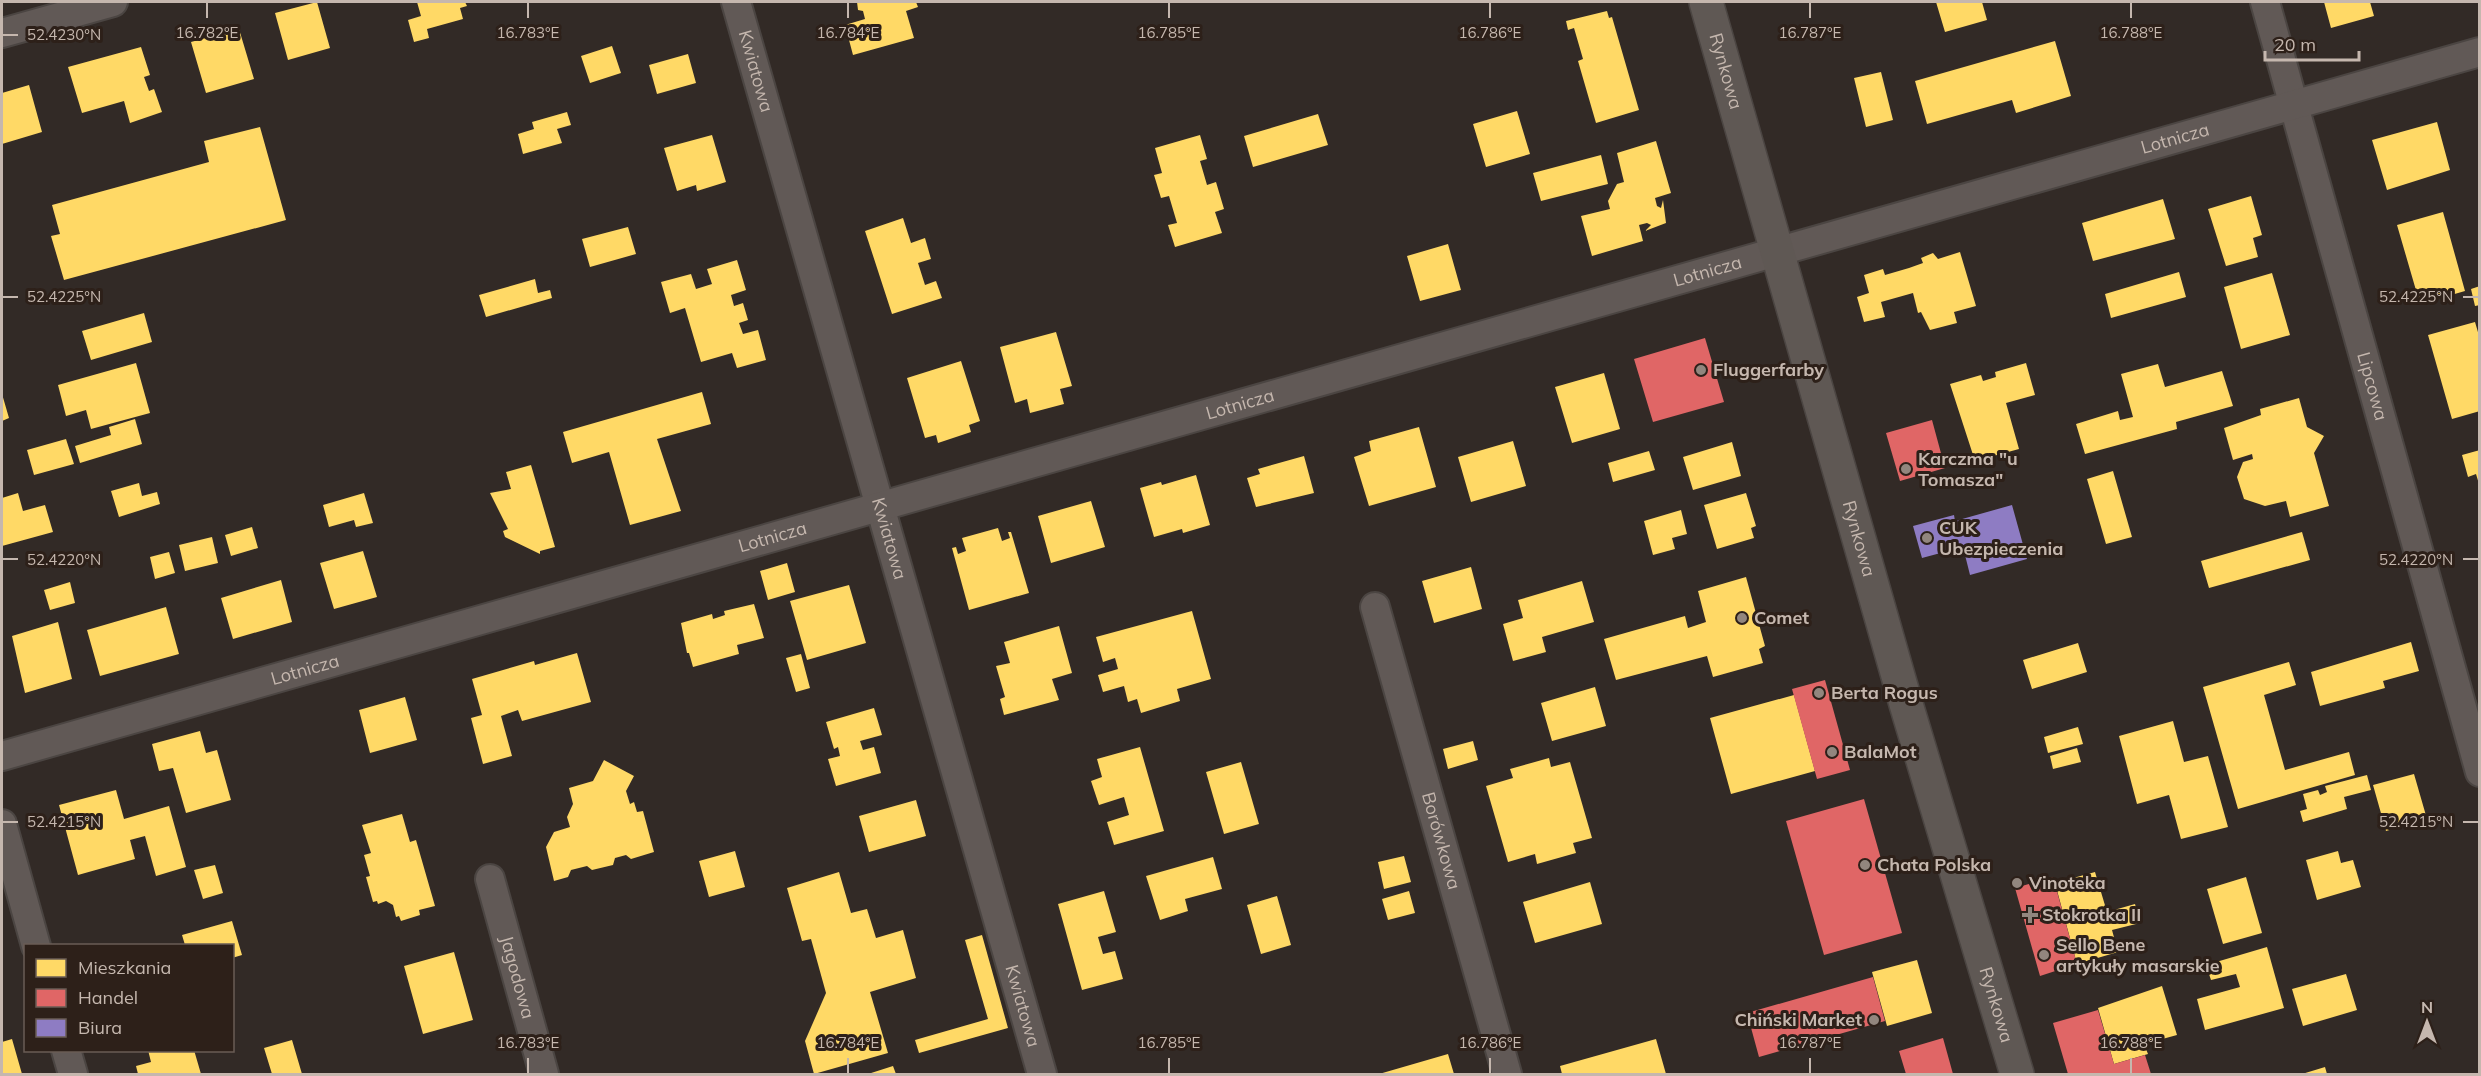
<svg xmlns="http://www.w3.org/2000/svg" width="2481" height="1076" font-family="Mulish,sans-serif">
  <rect width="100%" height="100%" fill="#322a26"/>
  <!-- homes -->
  <path fill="#ffd966" d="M317 2 330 48 288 60 275 13Z
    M417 2H465L467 6 460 8 463 19 427 29 429 38 414 42 408 20 421 16Z
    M857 2H916L918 7 906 11 914 38 853 55 845 25 865 19 863 11 858 10Z
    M1936 2H1982L1987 20 1945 32Z
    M2324 2H2370L2374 16 2331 28Z
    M1607 11 1609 18 1612 17 1639 110 1596 123 1578 61 1583 59 1574 28 1568 30 1566 21Z
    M239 29 254 79 206 93 191 42Z
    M2055 41 2071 96 2016 113 2012 100 1927 124 1915 81Z
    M612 46 621 73 590 83 581 56Z
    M141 47 150 75 144 77 149 91 154 89 162 112 130 123 124 101 82 113 68 67Z
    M688 54 696 83 657 94 649 65Z
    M1881 72 1893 120 1866 127 1854 78Z
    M29 85 42 132 2 144V93Z
    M1517 111 1530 154 1486 167 1473 124Z
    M567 112 571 125 557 129 562 143 523 154 518 134 534 129 532 122Z
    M1318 114 1328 145 1253 167 1244 136Z
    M2437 122 2450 170 2387 190 2372 140Z
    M260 127 286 220 64 280 51 236 60 234 52 205 209 162 204 141Z
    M712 135 726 182 697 191 696 185 677 191 664 148Z
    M1200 135 1207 159 1200 161 1207 185 1216 182 1224 209 1215 212 1222 233 1175 247 1168 225 1177 223 1169 196 1161 198 1154 175 1162 173 1155 148Z
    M1656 141 1671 193 1655 198 1657 206 1661 208 1663 200 1666 223 1645 231 1651 225 1647 223 1639 225 1643 241 1592 256 1581 216 1610 209 1608 201 1617 184 1624 182 1617 153Z
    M1601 155 1608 184 1541 201 1533 173Z
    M2251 196 2262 235 2253 238 2258 257 2226 266 2208 209Z
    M2163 199 2175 239 2093 261 2082 223Z
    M2443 212 2465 291 2420 304 2397 225Z
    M903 218 911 243 925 238 931 259 918 263 925 285 936 281 942 298 892 314 865 231Z
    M628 227 636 254 590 267 582 239Z
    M1448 244 1461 290 1420 301 1407 256Z
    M1960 252 1976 306 1954 312 1957 323 1930 330 1921 312 1918 313 1913 293 1881 302 1885 317 1864 322 1857 297 1869 293 1864 275 1883 269 1885 275 1909 268 1923 263 1921 258 1933 253 1938 259Z
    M737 260 746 290 731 295 734 306 743 303 748 320 739 323 743 334 758 330 766 360 737 368 732 353 701 362 685 308 670 313 661 282 691 274 696 289 712 284 707 269Z
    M2179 272 2186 297 2111 318 2105 294Z
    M2272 273 2290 335 2241 349 2224 287Z
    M535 279 538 293 550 290 552 298 486 317 479 295Z
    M2480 286V305L2475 306 2471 289Z
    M144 313 152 342 91 360 82 331Z
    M2475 322 2480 339V411L2452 419 2428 335Z
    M1056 332 1072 386 1060 389 1064 404 1030 413 1027 399 1015 403 1000 347Z
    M961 361 980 421 969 425 971 432 938 443 936 435 925 438 907 378Z
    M136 363 150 413 91 429 86 410 66 416 58 385Z
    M2026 363 2035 395 2006 403 2019 449 1975 461 1950 384 1981 375 1983 381 1996 377 1995 372Z
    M2158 364 2165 387 2222 371 2233 406 2176 422 2177 429 2085 454 2076 424 2118 411 2120 420 2133 417 2121 374Z
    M1604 373 1620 429 1572 443 1555 387Z
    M702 392 711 424 657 439 681 511 630 525 609 452 572 463 563 432Z
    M2 394 9 418 2 421Z
    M2299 398 2307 427 2324 436 2314 453 2329 506 2290 517 2286 501 2265 506 2244 499 2237 477 2243 462 2253 459 2252 454 2233 460 2224 428 2261 415 2260 409Z
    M135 419 142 444 80 463 75 446 111 435 109 427Z
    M1419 427 1436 487 1369 506 1354 457 1371 451 1369 441Z
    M66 439 74 464 34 475 27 450Z
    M1513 441 1526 486 1471 502 1458 457Z
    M1732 442 1741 476 1693 490 1683 457Z
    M2480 450V484H2479L2476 474 2468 477 2462 455Z
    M1649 451 1655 470 1613 482 1608 463Z
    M1304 456 1314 493 1256 507 1247 478 1260 474 1258 469Z
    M531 465 555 547 540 551V554L505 537 503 531 508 529 490 493 511 489 506 472Z
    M2113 471 2132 537 2106 544 2087 479Z
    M1196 475 1210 525 1183 533 1182 529 1154 537 1140 488 1161 482 1162 485Z
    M139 483 142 496 157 492 160 504 119 517 111 491Z
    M18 493 23 511 45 505 53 532 2 546V498Z
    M364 493 373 523 356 527 354 520 329 527 323 505Z
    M1746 493 1756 526 1751 528 1754 538 1717 549 1704 505Z
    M1091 501 1105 547 1051 563 1038 516Z
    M1681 510 1687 534 1672 538 1675 549 1653 555 1644 521Z
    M252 527 258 548 231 556 225 535Z
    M998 528 1002 541 1010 538 1008 532H1011L1029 593 969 610 952 548 956 547 958 554 966 551 962 538Z
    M2302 532 2310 560 2209 588 2201 561Z
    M212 537 218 563 185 571 179 545Z
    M363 551 377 597 334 609 320 563Z
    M169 552 175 573 155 579 150 557Z
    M787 563 795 592 768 600 760 571Z
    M1471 567 1482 609 1434 623 1422 581Z
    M1746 577 1765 646 1759 649 1763 663 1713 677 1707 656 1616 680 1604 639 1685 616 1688 628 1706 622 1698 591Z
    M281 580 292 622 233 639 221 598Z
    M1582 581 1594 622 1542 637 1546 652 1513 661 1503 624 1523 618 1518 600Z
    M70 582 75 603 50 610 44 590Z
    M849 585 866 643 807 660 790 601Z
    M754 604 764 638 737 645 739 654 693 667 689 653H687L681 623 712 614 713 619 725 615 724 611Z
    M166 607 179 654 100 676 87 630Z
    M1192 611 1211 679 1177 689 1180 701 1141 713 1137 699 1128 702 1124 686 1103 692 1098 675 1118 669 1115 658 1103 662 1096 637Z
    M58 622 72 679 25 693 12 636Z
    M1059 626 1072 673 1052 679 1059 700 1004 715 1000 699 1005 697 996 666 1010 663 1004 642Z
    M2411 642 2419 671 2383 681 2385 688 2320 706 2311 672Z
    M2078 643 2087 672 2032 689 2023 660Z
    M577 653 591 702 522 721 518 710 501 716 512 756 483 764 471 718 482 715 472 679 534 661 535 665Z
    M801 654 810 688 796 692 786 658Z
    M2289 662 2296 685 2264 695 2285 770 2349 752 2355 775 2238 809 2203 687Z
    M1595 687 1606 726 1552 741 1541 703Z
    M1794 695 1815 771 1731 794 1710 718Z
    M405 697 417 740 370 753 359 710Z
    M874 708 882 735 860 741 863 750 874 747 881 773 836 786 828 759 840 756 838 747 834 749 826 722Z
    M2173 721 2184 762 2208 756 2228 827 2181 839 2169 795 2137 804 2119 736Z
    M2078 727 2083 744 2048 753 2044 737Z
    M200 731 206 753 217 750 231 800 186 813 173 768 159 771 152 744Z
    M1473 741 1478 760 1448 769 1443 749Z
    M1140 747 1164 831 1114 845 1107 822 1129 815 1124 797 1099 805 1091 781 1102 777 1097 759Z
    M2077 748 2081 762 2053 769 2050 756Z
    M1549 758 1551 767 1570 762 1592 838 1573 843 1576 853 1537 864 1535 854 1508 862 1486 786 1513 778 1510 769Z
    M604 760 634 776 626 791 630 804 634 802 637 812 643 811 654 852 631 859 626 855 615 858 613 865 592 870 587 866 571 870 568 877 554 881 546 847 554 832 570 827 567 817 573 804 569 788 593 781Z
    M1241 762 1259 824 1224 834 1206 772Z
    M2414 774 2427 819 2386 831 2373 785Z
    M2367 775 2371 790 2344 797 2347 809 2303 822 2300 811 2307 809 2303 794 2318 790 2320 795 2327 792 2325 786Z
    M116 790 124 819 169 806 186 867 156 876 145 836 130 840 135 859 78 875 59 805Z
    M916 800 926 836 869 852 859 816Z
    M402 814 410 842 416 840 435 906 419 910 420 915 401 921 399 916 396 917 393 905 386 901 378 904 377 901 373 902 366 877 370 876 364 855 371 853 362 825Z
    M735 851 745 887 709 897 699 861Z
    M2338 851 2341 863 2353 860 2361 887 2317 900 2306 860Z
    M1404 856 1411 882 1384 889 1378 862Z
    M1213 857 1222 889 1185 899 1188 911 1160 920 1146 876Z
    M215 865 223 893 203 899 194 870Z
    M839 872 851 913 867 909 876 938 903 930 916 978 870 992 888 1053 814 1074 805 1041 826 993 811 939 802 941 787 888Z
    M2095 872 2107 912 2135 904 2140 923 2112 930 2118 952 2077 964 2055 883Z
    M2246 877 2262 933 2223 944 2207 889Z
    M1590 882 1602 924 1535 943 1523 902Z
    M1104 891 1116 932 1098 937 1103 954 1115 951 1123 979 1082 990 1058 904Z
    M1409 891 1415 913 1388 920 1382 899Z
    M1277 896 1291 945 1261 954 1247 905Z
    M232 921 242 955 232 958V945H185L182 935Z
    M982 935 1008 1028 919 1053 915 1040 988 1019 965 940Z
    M2267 947 2284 1008 2205 1030 2197 999 2240 987 2236 974 2211 980 2206 965Z
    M454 952 473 1020 423 1034 404 966Z
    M1917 960 1932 1013 1887 1026 1872 972Z
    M2346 974 2357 1010 2303 1026 2292 989Z
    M2162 986 2177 1035 2144 1044 2148 1054 2114 1064 2098 1008Z
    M12 1039 22 1074H2V1042Z
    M1656 1039 1666 1074H1562L1560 1066Z
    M292 1040 302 1074H272L264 1048Z
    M148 1050H194L201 1074H138L136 1066 151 1062Z
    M1448 1054 1454 1074H1379Z
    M893 1066 896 1074H868Z
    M2325 1067 2327 1074H2302Z"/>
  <!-- shops -->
  <path fill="#e06666" d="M1705 338 1724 402 1653 422 1634 359Z
    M1932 420 1945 468 1900 481 1886 433Z
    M1825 680 1850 770 1817 779 1792 689Z
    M1864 799 1902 933 1824 955 1786 821Z
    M2053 877 2077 964 2040 976 2015 888Z
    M1873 977 1885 1021 1759 1057 1747 1013Z
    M2098 1010 2114 1064 2145 1055 2151 1074H2068L2053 1023Z
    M1943 1038 1953 1074H1906L1899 1051Z"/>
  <!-- offices -->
  <path fill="#8e7cc3" d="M2012 505 2027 559 1970 575 1963 547 1922 558 1913 526 1954 515 1955 521Z"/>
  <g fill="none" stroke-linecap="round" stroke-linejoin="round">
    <!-- street casing -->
    <g stroke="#4b4542" stroke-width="32">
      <g id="street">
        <path id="s1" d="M736 2 1042 1074"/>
        <path id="s2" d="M2265 2 2480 772"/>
        <path d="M2 33 113 2"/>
        <path id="s3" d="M1375 607 1507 1074"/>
        <path id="s4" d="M2 756 2480 52"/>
        <path d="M2 824 36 946"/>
        <path id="s5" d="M490 879 544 1074"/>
        <path d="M66 1050 73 1074"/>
      </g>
    </g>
    <!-- secondary casing -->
    <g stroke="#4b4542" stroke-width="36">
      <g id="secondary">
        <path id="s6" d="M1706 2 1906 704 2017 1074"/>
      </g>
    </g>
    <!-- street -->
    <use href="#street" stroke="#615956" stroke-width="28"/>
    <!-- secondary -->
    <use href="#secondary" stroke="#5f5854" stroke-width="33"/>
  </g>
  <!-- ticks -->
  <path fill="none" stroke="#c5b7ae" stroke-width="2" d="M207 3V18M528 3V18M848 3V18M1169 3V18M1490 3V18M1810 3V18M2131 3V18M3 35H18M3 297H18M2463 297H2478M3 559H18M2463 559H2478M3 822H18M2463 822H2478M528 1058V1073M848 1058V1073M1169 1058V1073M1490 1058V1073M1810 1058V1073M2131 1058V1073"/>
  <!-- markers -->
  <g fill="#92867e" stroke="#2d2019" stroke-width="2">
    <circle cx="1701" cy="370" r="6"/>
    <circle cx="1906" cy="469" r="6"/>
    <circle cx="1927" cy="538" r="6"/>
    <circle cx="1742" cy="618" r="6"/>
    <circle cx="1819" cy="693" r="6"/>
    <circle cx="1832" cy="752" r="6"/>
    <circle cx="1865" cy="865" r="6"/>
    <circle cx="2017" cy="883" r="6"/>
    <path d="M2027 906h6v6h6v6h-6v6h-6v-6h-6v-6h6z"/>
    <circle cx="2044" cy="955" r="6"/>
    <circle cx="1874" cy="1020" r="6"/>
  </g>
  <g text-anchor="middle" stroke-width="6" stroke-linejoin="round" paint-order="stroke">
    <!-- street labels -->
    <g font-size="18" fill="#c5b7ae" stroke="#2d2019">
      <text dy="6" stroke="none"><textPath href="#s1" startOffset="72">Kwiatowa</textPath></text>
      <text dy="6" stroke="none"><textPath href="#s6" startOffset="72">Rynkowa</textPath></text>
      <text dy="6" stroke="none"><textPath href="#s4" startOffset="2259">Lotnicza</textPath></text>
      <text dy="6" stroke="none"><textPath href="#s4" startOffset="1773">Lotnicza</textPath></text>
      <text dy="6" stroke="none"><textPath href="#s2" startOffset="399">Lipcowa</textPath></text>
      <text dy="6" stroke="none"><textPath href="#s4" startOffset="1287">Lotnicza</textPath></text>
      <text dy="6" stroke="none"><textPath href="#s4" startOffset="801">Lotnicza</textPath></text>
      <text dy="6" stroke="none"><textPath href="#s1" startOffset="558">Kwiatowa</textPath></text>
      <text dy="6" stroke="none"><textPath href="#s6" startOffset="558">Rynkowa</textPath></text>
      <text dy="6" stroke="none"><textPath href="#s4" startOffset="315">Lotnicza</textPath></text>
      <text dy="6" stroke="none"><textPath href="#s3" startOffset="243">Borówkowa</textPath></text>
      <text dy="6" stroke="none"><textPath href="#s5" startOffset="102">Jagodowa</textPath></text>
      <text dy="6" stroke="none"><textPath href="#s1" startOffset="1044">Kwiatowa</textPath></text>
      <text dy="6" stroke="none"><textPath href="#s6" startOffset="1044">Rynkowa</textPath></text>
    </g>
    <!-- poi labels -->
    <g font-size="18" font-weight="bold" fill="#c5b7ae" stroke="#2d2019" text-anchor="start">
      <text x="1713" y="376">Fluggerfarby</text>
      <text x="1918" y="465">Karczma "u<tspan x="1918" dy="21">Tomasza"</tspan></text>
      <text x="1939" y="534">CUK<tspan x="1939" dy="21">Ubezpieczenia</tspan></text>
      <text x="1754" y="624">Comet</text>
      <text x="1831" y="699">Berta Rogus</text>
      <text x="1844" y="758">BalaMot</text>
      <text x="1877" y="871">Chata Polska</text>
      <text x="2029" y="889">Vinoteka</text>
      <text x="2042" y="921">Stokrotka II</text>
      <text x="2056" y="951">Sello Bene<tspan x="2056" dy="21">artykuły masarskie</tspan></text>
      <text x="1862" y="1026" text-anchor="end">Chiński Market</text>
    </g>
  </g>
  <g font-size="15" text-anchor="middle" fill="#c5b7ae" stroke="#2d2019" stroke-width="6" stroke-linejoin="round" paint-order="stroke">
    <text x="207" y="38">16.782°E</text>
    <text x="528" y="38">16.783°E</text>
    <text x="848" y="38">16.784°E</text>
    <text x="1169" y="38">16.785°E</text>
    <text x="1490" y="38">16.786°E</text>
    <text x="1810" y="38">16.787°E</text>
    <text x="2131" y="38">16.788°E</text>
    <text x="64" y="40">52.4230°N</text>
    <text x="64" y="302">52.4225°N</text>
    <text x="2416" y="302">52.4225°N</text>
    <text x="64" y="565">52.4220°N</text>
    <text x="2416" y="565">52.4220°N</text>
    <text x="64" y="827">52.4215°N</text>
    <text x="2416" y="827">52.4215°N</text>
    <text x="528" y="1048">16.783°E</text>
    <text x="848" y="1048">16.784°E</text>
    <text x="1169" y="1048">16.785°E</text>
    <text x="1490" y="1048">16.786°E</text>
    <text x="1810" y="1048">16.787°E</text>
    <text x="2131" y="1048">16.788°E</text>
  </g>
  <!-- border -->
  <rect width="2481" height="1076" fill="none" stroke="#c5b7ae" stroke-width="6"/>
  <!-- legend -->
  <rect x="24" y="944" width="210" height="108" fill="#2d2019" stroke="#6a5c55" stroke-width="1.5"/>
  <rect x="36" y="959" width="30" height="18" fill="#ffd966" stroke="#6a5c55" stroke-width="1.5"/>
  <text x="78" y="974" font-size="18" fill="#c5b7ae">Mieszkania</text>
  <rect x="36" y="989" width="30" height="18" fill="#e06666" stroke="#6a5c55" stroke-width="1.5"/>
  <text x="78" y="1004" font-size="18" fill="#c5b7ae">Handel</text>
  <rect x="36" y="1019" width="30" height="18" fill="#8e7cc3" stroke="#6a5c55" stroke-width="1.5"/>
  <text x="78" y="1034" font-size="18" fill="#c5b7ae">Biura</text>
  <!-- north arrow -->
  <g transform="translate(2427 1022)" stroke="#2d2019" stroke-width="4.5" paint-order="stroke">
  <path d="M0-4.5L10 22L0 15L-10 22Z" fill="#c5b7ae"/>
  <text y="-9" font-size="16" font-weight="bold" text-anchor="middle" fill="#c5b7ae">N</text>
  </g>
  <!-- scale -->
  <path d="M2265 51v9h94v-9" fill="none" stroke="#c5b7ae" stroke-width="3"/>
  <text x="2274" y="51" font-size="18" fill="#c5b7ae" stroke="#2d2019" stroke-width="4.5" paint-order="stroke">20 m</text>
</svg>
